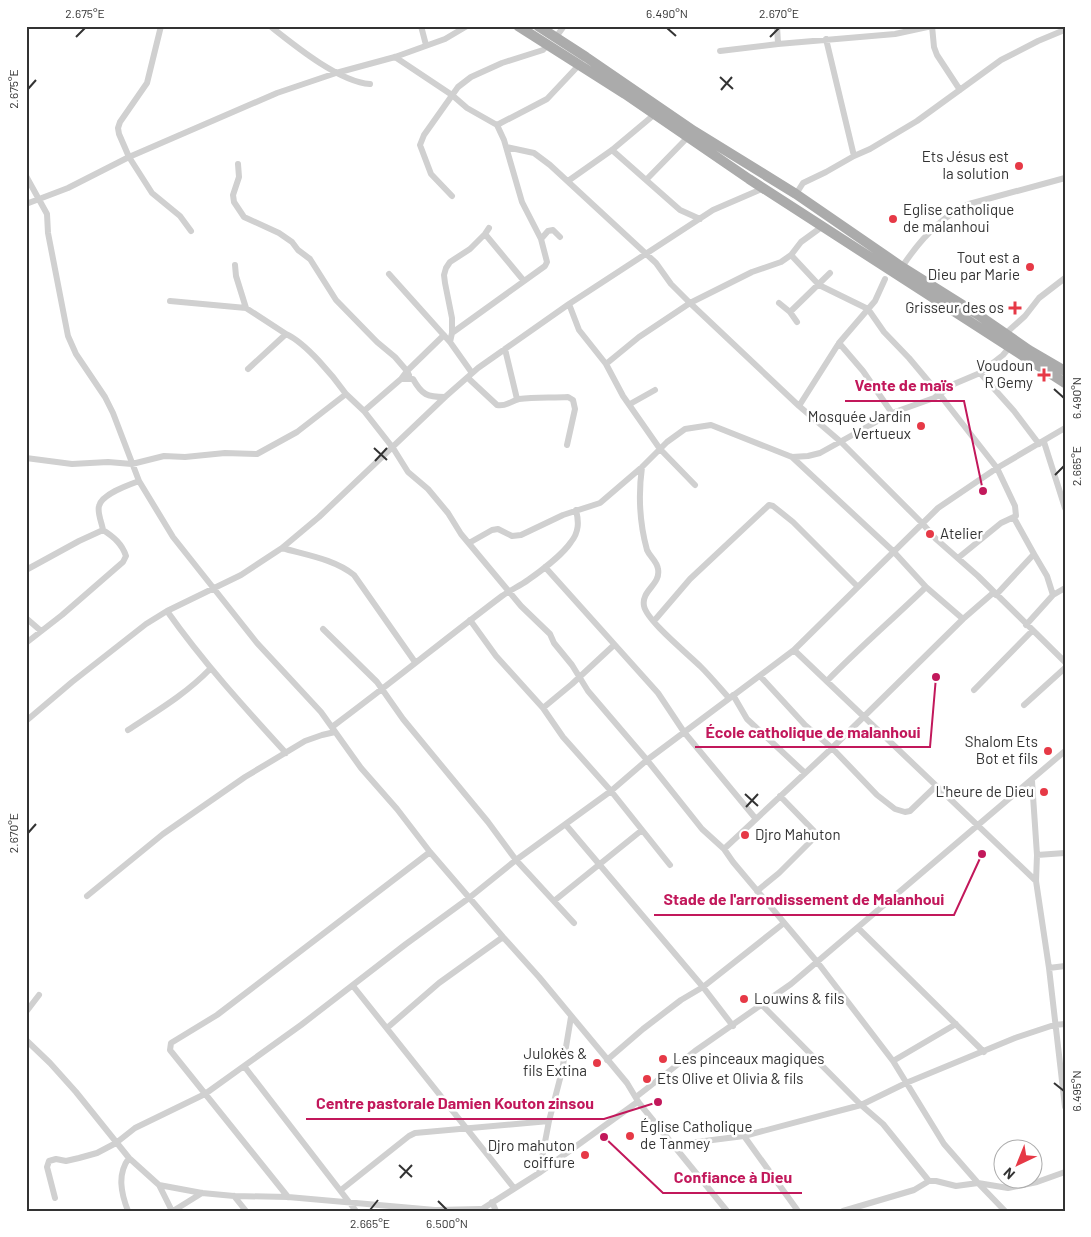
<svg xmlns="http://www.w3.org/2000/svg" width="1091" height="1237" font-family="Barlow,sans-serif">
  <rect width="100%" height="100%" fill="#fff"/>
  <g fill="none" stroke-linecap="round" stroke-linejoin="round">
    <!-- street -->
    <path stroke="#d0d0d0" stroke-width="6" d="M161 26 147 83 120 122 118 128 119 134 129 157 152 193 180 216 191 231
      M270 26C294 45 339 82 370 84
      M421 26 426 45
      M777 26 778 44
      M932 26 934 47 937 55 960 90
      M556 37 564 26
      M826 39 854 156
      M720 51 778 44 895 34 932 26
      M395 57 452 95 467 108 497 125 504 140 522 202 541 239 548 231 553 230 560 237
      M497 125 547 99 579 65
      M506 147 534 153 550 165 656 263 671 284 690 303 799 406 841 442 922 523 936 539 978 576 1065 662
      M612 150 680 210 700 219
      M238 164 239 177 233 195 234 202 244 217 279 233 292 242 298 250 310 259 336 300 377 342 395 357 407 371 401 379
      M26 176 47 214 48 233 68 336 76 354 105 397 113 413 139 481 173 537 257 643 321 712 361 768 397 809 430 852 503 937 539 977 627 1083 639 1103 727 1211
      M646 180 688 137
      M568 181 612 150 655 114
      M796 194 803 183 826 172 854 156 870 149 917 121 1001 60 1038 41 1062 31 1065 28
      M452 196 431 174 420 145 424 135 458 87 471 77 502 63 543 50 548 45
      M26 204 68 188 129 157 277 93 336 73 395 57 445 39 467 26
      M823 226 801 242 791 255 819 285 868 309 884 332 909 358 940 395 997 468 1015 506 1016 516 1001 523 958 558
      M489 228 485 234 524 281
      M235 265 236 276 246 308
      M902 267C919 241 940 217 969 204L1065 178
      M389 274 450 342 472 373
      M170 301 246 308 286 334
      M779 303 790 312
      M569 304 579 330 606 364 623 396 660 449 695 485
      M797 322 790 312 830 273
      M452 333V318L445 283 444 275 446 268 450 262 470 249 485 234
      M1005 334 1025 316 1039 298 1065 278
      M450 342 452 333 545 266 547 262 541 239
      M839 343 863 371 892 413
      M505 349 517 399
      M606 364 639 337 690 303 752 272 781 262 791 255
      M248 369 286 334C306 343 333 376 346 394
      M980 373 1014 411 1039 444
      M409 375 407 371 444 335
      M468 378 497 405C506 407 511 401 519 399 535 397 552 398 568 397L573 400 575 409 567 445
      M630 404 655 390
      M799 406 839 343 875 301 885 279
      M364 411 393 448 408 472 428 489 448 513 461 534 521 606 550 634 554 643 572 665 588 691 647 760 702 829 724 849 733 862 818 963 893 1061 944 1144 978 1183 1005 1211
      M1044 442 1065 508
      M792 457 894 552 926 587 963 619
      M26 458 72 464 108 462 132 464 164 456 185 457 225 453 257 454 297 432 346 394 364 411 401 379H413C422 395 427 397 445 397
      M642 467C638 496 639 521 647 550 650 557 657 561 658 569 661 585 641 590 644 606 647 621 688 654 701 667 711 677 720 688 729 698
      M469 543 492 530 498 529 512 536 521 535 563 515 600 503 642 467 667 442 685 429 711 425 792 457 808 456 820 453 892 413 934 398 954 384 980 373 1003 355 1009 348
      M282 548C306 555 334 559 354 575L415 662
      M545 567 658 693 684 732 756 819
      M26 570 79 541 103 530
      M996 595 1034 554 1014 518
      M1053 595 1065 588
      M167 611C203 662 244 707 286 753
      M26 618 41 631
      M470 620 496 656 543 708 563 737 611 791 670 865
      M654 621 690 579 769 505 773 506 793 522 858 587
      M1026 625 1053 595 1047 576 1034 554
      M323 629 377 682 403 719 488 822 516 860 574 923
      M26 643 62 615 123 562 126 556C122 544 114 537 103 530 102 523 97 513 99 506 102 494 128 485 139 481
      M794 650 1036 881
      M760 676 805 725 832 748 877 795 895 809 905 812 910 811 936 786
      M827 681C859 648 893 619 926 587
      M974 690 1032 631
      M733 695 747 719 805 773
      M1024 705 1065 668
      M543 708 572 684 614 645
      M26 721 72 682 146 624 167 611 241 575 282 548 319 517 445 397 478 368 569 304 713 210 764 188
      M332 727C390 684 445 639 502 596 510 590 520 586 528 580 541 571 563 554 571 542 579 532 579 522 576 510
      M128 730C157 711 186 694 210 669
      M1032 781 1037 855 1036 881 1049 968 1065 1107
      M566 825 703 987 733 1026
      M724 849 832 748 963 619 993 593
      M1037 855 1065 853
      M757 891 779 873 813 839 815 835 814 831 780 796
      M87 896 163 834 245 777 305 741 322 735 335 732
      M554 901 642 830
      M858 928 984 1052
      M1049 968 1065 966
      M353 986 514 1188
      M762 1005 861 1105 883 1124 929 1181
      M26 1012 39 995
      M387 1028 439 983 503 937
      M26 1040 50 1063 76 1092 129 1158 159 1185 172 1211
      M607 1060 643 1029 681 1000 703 987 784 923
      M893 1061 956 1024
      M244 1066 356 1211
      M636 1097 695 1051 791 984 1065 751
      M744 1136 798 1211
      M673 1145 744 1136 861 1105 906 1083 1015 1038 1054 1025 1065 1024
      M539 1173 549 1121 562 1071 571 1017
      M159 1185 202 1193 234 1196 288 1197 435 1210 480 1209
      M341 1190 409 1136 415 1133 549 1121
      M234 1196 246 1211
      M288 1197 170 1050 171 1043 217 1015 430 852
      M55 1198 47 1167 49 1161 56 1159 66 1161 79 1158 97 1153 116 1143 135 1128 205 1094 301 1025 406 944 469 898 516 860 611 791 647 760 794 650 938 508 997 468 1065 428
      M492 1202 496 1211
      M128 1211C121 1193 117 1174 129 1158
      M173 1211 202 1193
      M479 1211 539 1173 636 1103H639
      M843 1211 914 1190 929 1181H936L956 1186 978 1183 1008 1188 1037 1182 1065 1172"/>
    <!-- primary -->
    <path stroke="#ababab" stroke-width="10" d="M518 26 625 94 749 179 1065 383
      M538 26 586 57 694 131 796 194 902 267 977 314 1029 350 1065 371"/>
  </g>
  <!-- ticks -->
  <path fill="none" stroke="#333" stroke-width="2" d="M667 28 676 36M76 37 85 28M770 37 779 28M720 77 733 89M28 89 36 80M721 90 732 77M1054 389 1064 398M374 448 387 460M375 461 387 448M1055 475 1064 466M745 794 758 806M746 807 758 794M28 833 36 824M1054 1083 1064 1091M399 1165 412 1177M400 1178 412 1165M438 1201 447 1210M370 1210 378 1200"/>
  <!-- markers -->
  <g fill="#e63946" stroke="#fff" stroke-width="2">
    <circle cx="1019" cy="166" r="5"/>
    <circle cx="893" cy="219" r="5"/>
    <circle cx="1030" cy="267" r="5"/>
    <path d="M1012.5 300.5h5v5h5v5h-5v5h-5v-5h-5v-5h5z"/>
    <path d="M1041.5 367.5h5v5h5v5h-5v5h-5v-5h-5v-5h5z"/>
    <circle cx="921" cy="426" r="5"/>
    <circle cx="930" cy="534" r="5"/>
    <circle cx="1048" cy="751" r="5"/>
    <circle cx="1044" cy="792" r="5"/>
    <circle cx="745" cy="835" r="5"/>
    <circle cx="744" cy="999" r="5"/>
    <circle cx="663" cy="1059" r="5"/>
    <circle cx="597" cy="1063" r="5"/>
    <circle cx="647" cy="1079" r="5"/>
    <circle cx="630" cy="1136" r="5"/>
    <circle cx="585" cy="1155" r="5"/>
  </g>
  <g text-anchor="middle" stroke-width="5" stroke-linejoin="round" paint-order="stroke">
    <!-- poi labels -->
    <g font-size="15" fill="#333" stroke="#fff" text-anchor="end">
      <text x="1009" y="162">Ets Jésus est<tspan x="1009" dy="17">la solution</tspan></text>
      <text x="903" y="215" text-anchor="start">Eglise catholique<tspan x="903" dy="17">de malanhoui</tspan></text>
      <text x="1020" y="263">Tout est a<tspan x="1020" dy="17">Dieu par Marie</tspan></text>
      <text x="1004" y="313">Grisseur des os</text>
      <text x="1033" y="371">Voudoun<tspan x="1033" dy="17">R Gemy</tspan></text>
      <text x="911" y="422">Mosquée Jardin<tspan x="911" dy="17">Vertueux</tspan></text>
      <text x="940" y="539" text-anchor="start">Atelier</text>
      <text x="1038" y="747">Shalom Ets<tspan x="1038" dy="17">Bot et fils</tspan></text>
      <text x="1034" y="797">L'heure de Dieu</text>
      <text x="755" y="840" text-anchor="start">Djro Mahuton</text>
      <text x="754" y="1004" text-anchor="start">Louwins &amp; fils</text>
      <text x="587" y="1059">Julokès &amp;<tspan x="587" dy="17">fils Extina</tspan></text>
      <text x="673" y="1064" text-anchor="start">Les pinceaux magiques</text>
      <text x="657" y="1084" text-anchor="start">Ets Olive et Olivia &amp; fils</text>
      <text x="640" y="1132" text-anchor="start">Église Catholique<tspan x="640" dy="17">de Tanmey</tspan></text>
      <text x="575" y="1151">Djro mahuton<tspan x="575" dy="17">coiffure</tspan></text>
    </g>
  </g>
  <!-- callouts -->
  <path fill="none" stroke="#c2185b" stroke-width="2" d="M983 491L964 401H845M936 677L930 747H695M982 854L954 915H654M658 1102L604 1119H306M604 1137L663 1193H802"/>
  <g fill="#c2185b" stroke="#fff" stroke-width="2">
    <circle cx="983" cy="491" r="5"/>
    <circle cx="936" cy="677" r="5"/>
    <circle cx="982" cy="854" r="5"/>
    <circle cx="658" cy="1102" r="5"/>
    <circle cx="604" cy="1137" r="5"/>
  </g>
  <g font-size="16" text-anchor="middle" font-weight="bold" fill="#c2185b" stroke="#fff" stroke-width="5" stroke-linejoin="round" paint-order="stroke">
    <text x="904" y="391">Vente de maïs</text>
    <text x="813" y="738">École catholique de malanhoui</text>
    <text x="804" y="905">Stade de l'arrondissement de Malanhoui</text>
    <text x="455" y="1109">Centre pastorale Damien Kouton zinsou</text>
    <text x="733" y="1183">Confiance à Dieu</text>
  </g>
  <!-- border -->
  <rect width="1091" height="1237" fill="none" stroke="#ffffff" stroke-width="55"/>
  <!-- north arrow -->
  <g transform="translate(1018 1164) rotate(223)"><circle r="24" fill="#ffffff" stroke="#adadad"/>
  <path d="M0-4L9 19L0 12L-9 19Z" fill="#e63946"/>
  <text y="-8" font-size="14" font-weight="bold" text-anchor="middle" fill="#333333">N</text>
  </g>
  <rect x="28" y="28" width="1036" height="1182" fill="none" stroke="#333" stroke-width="2"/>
  <g font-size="12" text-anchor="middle" fill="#333">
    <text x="85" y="18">2.675°E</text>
    <text x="667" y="18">6.490°N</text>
    <text x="779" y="18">2.670°E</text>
    <text transform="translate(14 89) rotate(-90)" y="4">2.675°E</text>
    <text transform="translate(1077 398) rotate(-90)" y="4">6.490°N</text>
    <text transform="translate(1077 466) rotate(-90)" y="4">2.665°E</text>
    <text transform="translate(14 833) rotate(-90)" y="4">2.670°E</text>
    <text transform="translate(1077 1091) rotate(-90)" y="4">6.495°N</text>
    <text x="370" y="1228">2.665°E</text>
    <text x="447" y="1228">6.500°N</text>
  </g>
</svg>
